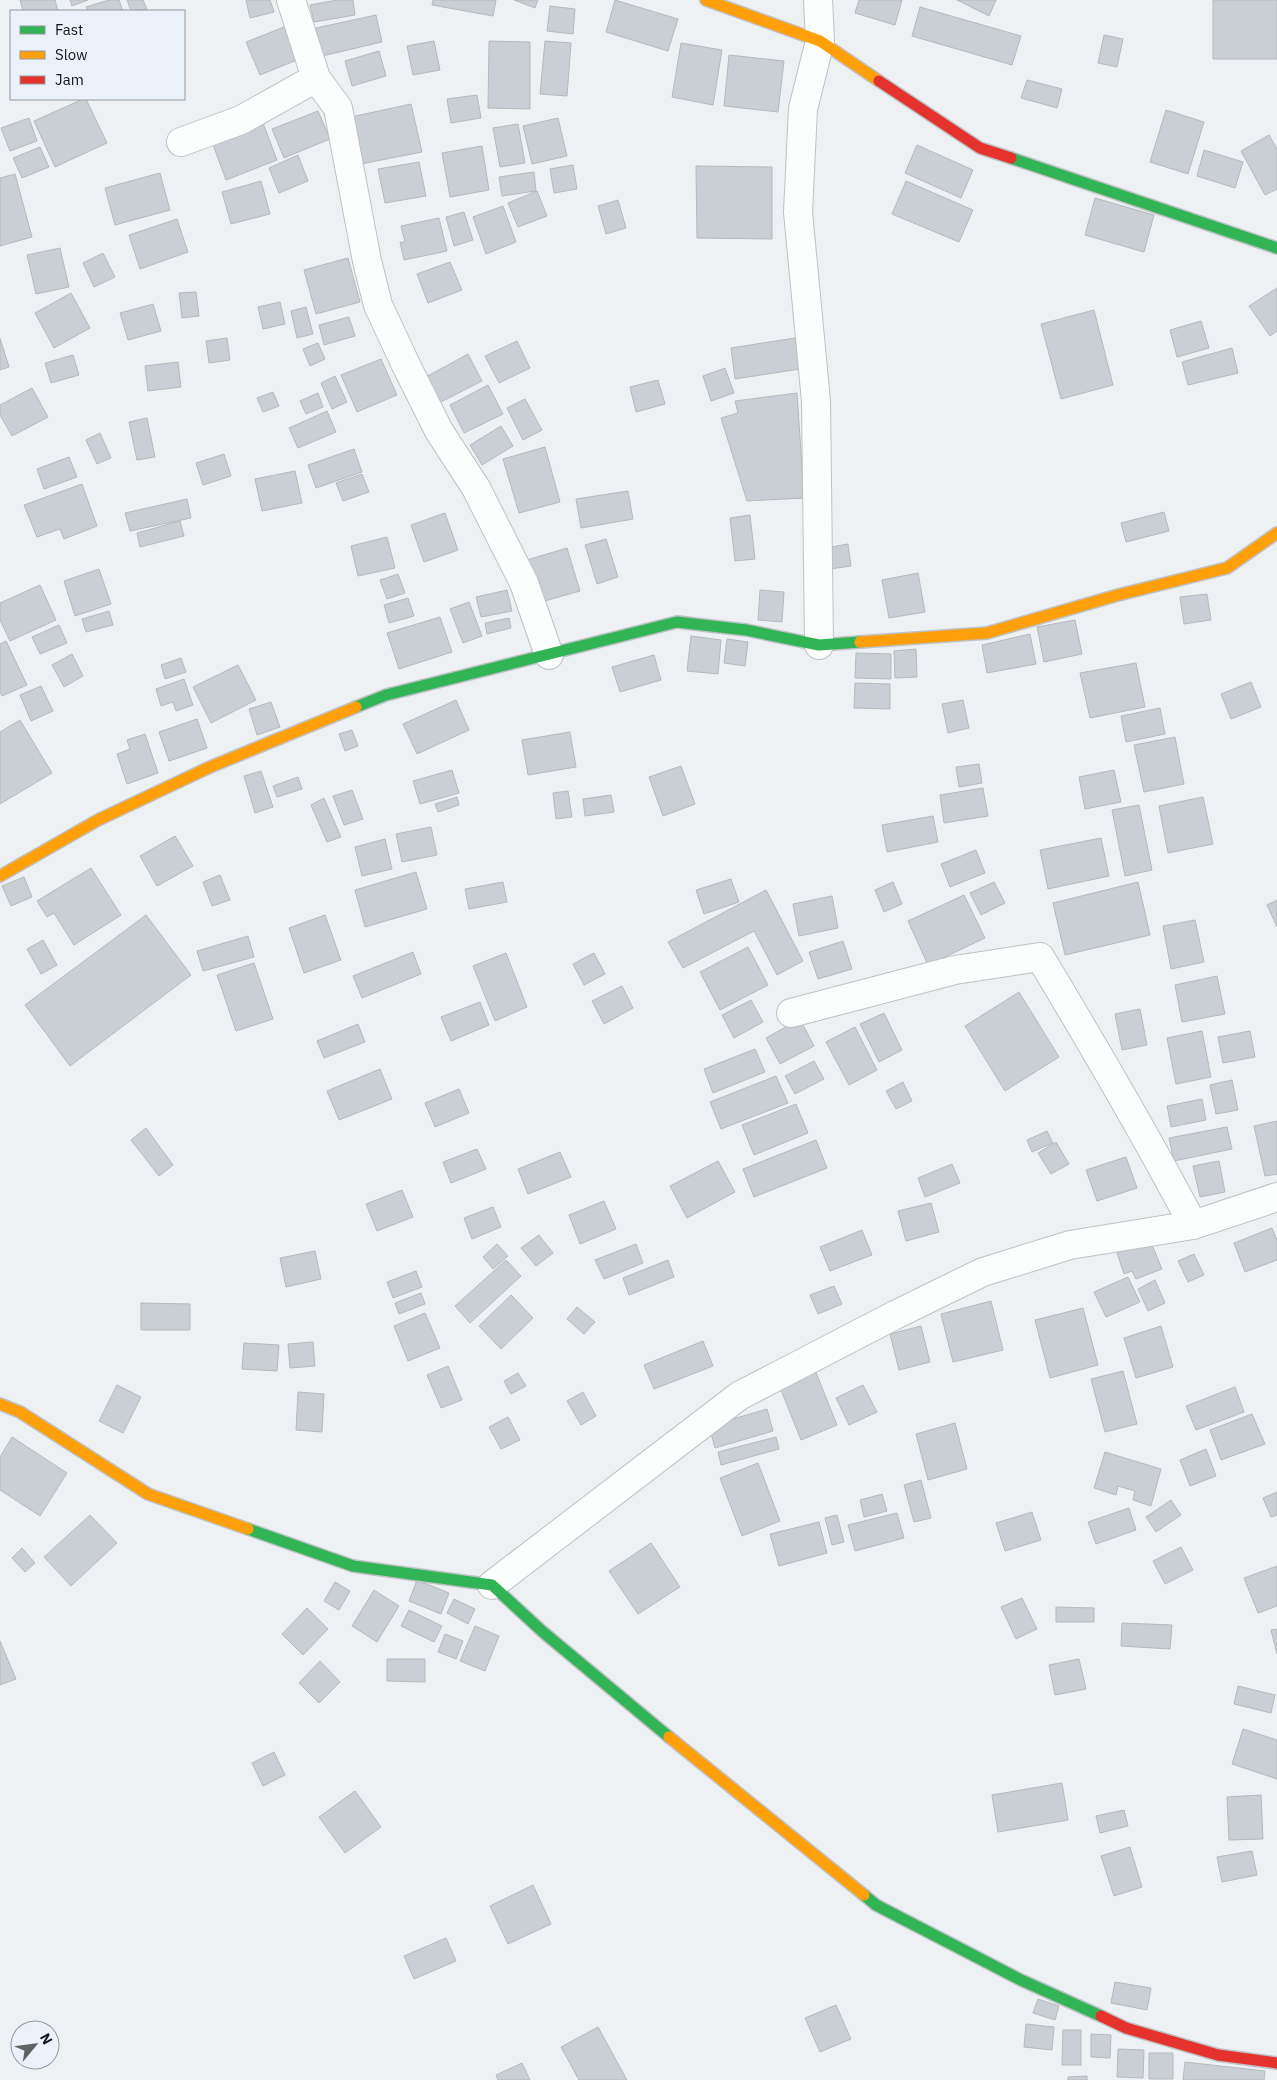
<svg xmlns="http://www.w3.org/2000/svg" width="1277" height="2080" font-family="'IBM Plex Sans',sans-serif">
  <rect width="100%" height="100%" fill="#eef1f4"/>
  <!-- building -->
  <path fill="#c9cfd5" stroke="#b6b9bb" d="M20 0H55L58 11H23Z
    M70 0H88L72 6Z
    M109 0H119L123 11H88L86 7Z
    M127 0H143L147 9 131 11Z
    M246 0H270L274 12 250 18Z
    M337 0H353L355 15 314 22 310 5Z
    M433 0H496L493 16 432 5Z
    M514 0H538L535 8Z
    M615 0 678 19 668 51 606 32Z
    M859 0H902L895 25 855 13Z
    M957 0H996L989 16Z
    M1213 0H1277V59H1213Z
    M550 6 575 9 573 34 547 31Z
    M920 7 1021 36 1012 65 912 36Z
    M376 15 382 42 322 56 316 28Z
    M284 27 297 60 260 75 246 42Z
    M1104 35 1123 39 1117 67 1098 63Z
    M434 41 440 70 413 75 407 46Z
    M489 41 530 42V109L488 108Z
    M545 41 571 43 567 96 540 94Z
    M681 43 722 50 713 105 672 97Z
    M379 51 386 76 352 86 345 61Z
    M729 55 784 61 778 112 724 106Z
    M1027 80 1062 89 1057 108 1021 98Z
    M477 95 481 118 451 123 447 99Z
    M83 99H86L107 143 55 167 34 121Z
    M411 104 422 152 361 164 351 117Z
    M1166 110 1204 122 1188 174 1150 162Z
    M318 111 330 139 284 158 272 129Z
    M29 118 37 141 10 151 1 128Z
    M558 118 567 156 532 164 523 126Z
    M263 123 277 160 226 180 212 142Z
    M518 124 525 163 500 167 493 128Z
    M1269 135 1277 149V189L1265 195 1241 151Z
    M917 145 973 170 961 198 905 173Z
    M482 146 489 190 450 197 442 153Z
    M40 147 49 167 22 178 13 158Z
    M1204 150 1243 162 1235 188 1197 176Z
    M298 155 308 181 279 193 269 168Z
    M419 162 426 196 385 203 378 169Z
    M573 165 577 189 554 193 550 169Z
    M696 166 772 167V239L697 238Z
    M534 172 536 191 502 196 499 177Z
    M160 173 170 210 115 225 105 188Z
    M15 174 32 237 0 246V178Z
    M261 181 270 214 231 224 222 192Z
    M906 181 973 210 959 242 892 214Z
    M537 191 547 216 518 227 508 203Z
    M1095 198 1154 215 1144 252 1085 235Z
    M618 200 626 228 606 234 598 206Z
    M503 206 516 242 486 254 473 217Z
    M464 212 473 240 454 246 446 217Z
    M439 218 447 251 404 260 400 242H405L401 226Z
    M177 219 188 252 140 269 129 235Z
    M60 248 69 287 36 294 27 255Z
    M103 253 115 277 94 287 83 263Z
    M348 258 360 302 316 314 304 270Z
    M450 262 462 290 428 303 417 274Z
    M1277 288V331L1270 336 1249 306Z
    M196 292 199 316 182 318 179 293Z
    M71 293 90 328 54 348 35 313Z
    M280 302 285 324 263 329 258 307Z
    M153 304 161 331 128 340 120 313Z
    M306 307 313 334 297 338 291 311Z
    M1094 310 1113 385 1061 399 1041 324Z
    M349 317 355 336 324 345 319 325Z
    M1201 321 1209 348 1177 357 1170 330Z
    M0 338 9 367 0 370Z
    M227 338 230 360 209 363 206 341Z
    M795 338 800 369 735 379 731 348Z
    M517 341 530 368 499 383 485 356Z
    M318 343 325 359 310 366 303 349Z
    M1232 348 1238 373 1188 385 1182 362Z
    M468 354 482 381 437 404 424 378Z
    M73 355 79 375 51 383 45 363Z
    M381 359 397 395 357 412 341 375Z
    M178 362 181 387 148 391 145 366Z
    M725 368 734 393 711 401 703 376Z
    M335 376 347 402 332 409 321 383Z
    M658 380 665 404 636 412 630 387Z
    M488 385 503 414 464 433 450 405Z
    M32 388 48 417 12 436 0 415V405Z
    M273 392 279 406 263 412 257 398Z
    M318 393 323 407 306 414 300 401Z
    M797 393 804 498 747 501 721 418 738 413 735 401Z
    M525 399 542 430 523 440 507 408Z
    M327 411 336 432 298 448 289 428Z
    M147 418 155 457 137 460 129 422Z
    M501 426 513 446 482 465 470 445Z
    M100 433 111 458 97 464 86 440Z
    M545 447 560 502 519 513 503 459Z
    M354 449 362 472 316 488 308 465Z
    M224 454 231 476 203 485 196 463Z
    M69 457 77 477 44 489 37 469Z
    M295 471 302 503 262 511 255 479Z
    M362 474 369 492 343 501 336 483Z
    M82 484 97 526 64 539 60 529 37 537 24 505Z
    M628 491 633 519 581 528 576 499Z
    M187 499 191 518 130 531 125 513Z
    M1164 512 1169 531 1126 542 1121 523Z
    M445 513 458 550 424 562 411 525Z
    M750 515 755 559 735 561 730 518Z
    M180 521 184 536 140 547 137 533Z
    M387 537 395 568 358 576 351 546Z
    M606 539 618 577 597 584 585 545Z
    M848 544 851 566 823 570 820 549Z
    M567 548 580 591 541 602 527 560Z
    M99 569 111 604 75 616 64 581Z
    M918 573 925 612 889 618 882 580Z
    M398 574 405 593 387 599 380 580Z
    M40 585 56 620 10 641 0 620V603Z
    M507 590 512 611 481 617 476 597Z
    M760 590 784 592 782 622 758 620Z
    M1207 594 1211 620 1184 624 1180 597Z
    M408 598 414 616 389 623 384 605Z
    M469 602 482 636 463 643 450 609Z
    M109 611 113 625 86 632 82 619Z
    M440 617 452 652 399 669 387 633Z
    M509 618 511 628 487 634 485 623Z
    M1075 620 1082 654 1044 662 1037 627Z
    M59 625 67 643 40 654 32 637Z
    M1030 634 1036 664 987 673 982 645Z
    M691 636 721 640 718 674 687 671Z
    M727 639 748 642 745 666 724 663Z
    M6 641 27 685 2 696 0 692V644Z
    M916 649 917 677 895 678 894 651Z
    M856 653 891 654V679L855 678Z
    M72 654 83 676 64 687 52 665Z
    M654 655 661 680 620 692 612 667Z
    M181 658 186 672 165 679 161 665Z
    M1136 663 1145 707 1090 718 1080 673Z
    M238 665 256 700 211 723 193 687Z
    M184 679 193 705 176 711 173 702 161 706 156 689Z
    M1251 682 1261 707 1231 719 1221 694Z
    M855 683 890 684V709L854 708Z
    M41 686 53 711 31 721 20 695Z
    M456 700 469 730 417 754 403 724Z
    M963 700 969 728 948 733 942 704Z
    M271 702 280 727 257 735 249 709Z
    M1160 708 1165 734 1126 742 1121 716Z
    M197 719 207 748 169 761 159 732Z
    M20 720 52 773 0 804V732Z
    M352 730 358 746 345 751 339 734Z
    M570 732 576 767 528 775 522 740Z
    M145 734 158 773 127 784 117 754 130 749 127 740Z
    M1175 737 1184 784 1144 792 1134 745Z
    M979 764 982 783 959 787 956 767Z
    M681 766 695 804 663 816 649 777Z
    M452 770 459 793 420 804 413 781Z
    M1114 770 1121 802 1085 809 1079 777Z
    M261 771 273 807 255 813 244 776Z
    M298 777 302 789 277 797 273 786Z
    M983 788 988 816 944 823 940 795Z
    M352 790 363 819 344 825 333 796Z
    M568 791 572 817 556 819 553 793Z
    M611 795 614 812 585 816 583 799Z
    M457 797 459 805 438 812 435 804Z
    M1203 797 1213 844 1168 853 1159 806Z
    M324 798 341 837 327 842 311 805Z
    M1139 805 1152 870 1125 876 1112 810Z
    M933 816 938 842 887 852 882 825Z
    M431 827 437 855 402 862 396 834Z
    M175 836 193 866 157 886 140 856Z
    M1101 838 1109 876 1048 889 1040 850Z
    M385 839 392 869 362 876 355 847Z
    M976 850 985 873 950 887 941 864Z
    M91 868 121 915 74 945 54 913 47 917 37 901Z
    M416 872 427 909 365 927 355 890Z
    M220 875 230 900 212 906 203 882Z
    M24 877 32 897 11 906 2 886Z
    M731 879 739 902 704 914 696 890Z
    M503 882 507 902 469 909 465 889Z
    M893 882 902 904 884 912 875 890Z
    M994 882 1005 903 981 915 970 893Z
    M1138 882 1150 935 1065 955 1053 903Z
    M766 890 803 961 777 975 754 931 683 968 668 942Z
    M964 895 985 938 928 965 908 921Z
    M832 896 838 928 799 936 793 904Z
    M1277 900V927L1267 905Z
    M146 915 191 975 70 1066 25 1005Z
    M325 915 341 960 304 973 289 928Z
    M1195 920 1204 962 1171 969 1163 926Z
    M248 936 254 957 203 971 197 951Z
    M43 940 57 965 41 974 27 949Z
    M843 941 852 969 818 979 809 952Z
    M748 947 768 985 720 1010 700 972Z
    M413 952 421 974 362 998 353 976Z
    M506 953 527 1007 495 1021 473 966Z
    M594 953 605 974 584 985 573 964Z
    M254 963 273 1019 236 1031 217 975Z
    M1217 976 1225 1014 1182 1022 1175 985Z
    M622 986 633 1008 604 1024 592 1001Z
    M1019 992 1059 1057 1005 1091 965 1026Z
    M751 1000 763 1022 734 1038 722 1015Z
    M480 1002 489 1025 451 1041 441 1017Z
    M1140 1009 1147 1045 1122 1050 1115 1014Z
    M884 1013 902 1050 879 1062 860 1024Z
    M800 1019 814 1046 780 1064 766 1038Z
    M358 1024 365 1042 324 1058 317 1041Z
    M855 1027 877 1070 849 1085 826 1042Z
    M1202 1031 1211 1077 1176 1084 1167 1038Z
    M1250 1031 1255 1057 1223 1063 1218 1037Z
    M755 1049 765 1072 713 1093 704 1069Z
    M814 1061 824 1079 795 1094 785 1076Z
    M380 1069 392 1099 339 1120 327 1091Z
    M776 1076 788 1103 721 1129 710 1102Z
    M1232 1080 1238 1110 1216 1114 1210 1085Z
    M903 1082 912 1101 896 1109 886 1091Z
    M459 1089 469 1113 435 1127 425 1103Z
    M1202 1099 1206 1120 1171 1127 1167 1106Z
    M796 1104 808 1133 754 1155 742 1125Z
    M1277 1121V1174L1265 1176 1254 1126Z
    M1227 1127 1232 1149 1174 1161 1169 1138Z
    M146 1128 173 1165 159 1176 131 1140Z
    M1047 1131 1053 1143 1032 1152 1027 1140Z
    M816 1140 827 1168 754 1197 743 1169Z
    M1056 1142 1069 1164 1051 1174 1038 1153Z
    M477 1149 486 1169 451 1183 443 1162Z
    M560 1152 571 1177 528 1194 518 1169Z
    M1126 1157 1137 1188 1097 1201 1086 1170Z
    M718 1161 735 1192 687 1218 670 1186Z
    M1219 1161 1225 1192 1200 1197 1193 1166Z
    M952 1164 960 1183 925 1197 918 1178Z
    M402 1190 413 1217 377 1231 366 1204Z
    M604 1201 616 1229 580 1244 569 1215Z
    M931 1203 939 1232 906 1241 898 1211Z
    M493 1207 501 1227 472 1239 464 1218Z
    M1272 1228 1277 1240V1260L1245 1272 1234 1243Z
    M862 1230 872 1255 830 1271 820 1247Z
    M539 1235 553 1253 536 1266 521 1248Z
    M1150 1240 1162 1269 1136 1279 1132 1271 1124 1274 1117 1253Z
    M497 1244 508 1256 493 1269 483 1257Z
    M636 1244 643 1263 604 1279 595 1260Z
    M315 1251 321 1279 286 1287 280 1258Z
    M1194 1254 1204 1275 1188 1282 1178 1261Z
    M506 1260 521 1276 470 1323 455 1306Z
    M668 1260 674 1277 629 1295 623 1278Z
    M416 1271 422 1287 393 1298 387 1282Z
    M1128 1277 1140 1302 1106 1317 1094 1292Z
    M1155 1280 1165 1303 1148 1311 1138 1289Z
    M834 1286 842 1304 818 1314 810 1295Z
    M421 1293 425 1304 399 1314 395 1303Z
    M511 1295 533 1318 501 1349 479 1326Z
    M991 1301 1003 1350 953 1362 941 1314Z
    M141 1303 190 1304V1330H141Z
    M577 1307 595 1322 584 1334 567 1319Z
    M1083 1308 1098 1365 1050 1378 1035 1320Z
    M425 1313 440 1348 408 1361 394 1326Z
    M921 1326 930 1362 899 1370 890 1334Z
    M1161 1326 1173 1367 1136 1378 1124 1338Z
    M703 1341 713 1366 654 1389 644 1365Z
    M313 1342 315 1366 290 1368 288 1344Z
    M244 1343 279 1345 277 1371 242 1369Z
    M448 1366 462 1400 441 1408 427 1375Z
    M815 1370 837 1425 801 1440 779 1385Z
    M1123 1371 1137 1424 1105 1432 1091 1379Z
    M518 1373 526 1386 511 1394 504 1381Z
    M117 1385 141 1397 123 1433 99 1421Z
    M863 1385 877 1412 849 1425 836 1398Z
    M1235 1387 1244 1412 1196 1430 1186 1406Z
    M298 1392 324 1394 322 1432 296 1430Z
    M583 1392 596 1416 581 1425 567 1401Z
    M767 1409 773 1431 715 1448 709 1426Z
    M1252 1414 1265 1444 1221 1460 1210 1430Z
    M508 1417 520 1440 501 1449 489 1427Z
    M955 1423 967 1469 928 1480 916 1434Z
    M12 1437 67 1473 40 1516 0 1490V1457Z
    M776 1437 779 1449 721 1465 718 1452Z
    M1206 1449 1216 1476 1190 1486 1180 1460Z
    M1105 1452 1161 1469 1151 1506 1133 1500 1135 1491 1118 1486 1116 1495 1094 1488Z
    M758 1463 780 1521 742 1536 720 1478Z
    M921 1480 931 1518 914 1522 904 1485Z
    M1277 1492V1515L1271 1517 1263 1498Z
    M882 1494 887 1511 864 1517 860 1500Z
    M1171 1500 1181 1515 1156 1532 1146 1517Z
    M1129 1508 1136 1530 1096 1544 1088 1522Z
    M1032 1512 1041 1540 1005 1551 996 1523Z
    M897 1513 904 1538 855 1551 848 1525Z
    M90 1515 117 1543 71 1586 44 1557Z
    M837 1515 844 1542 832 1545 825 1518Z
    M819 1522 827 1553 779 1566 770 1534Z
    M651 1543 680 1587 638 1614 609 1571Z
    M1181 1547 1193 1570 1165 1584 1153 1561Z
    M22 1548 35 1563 25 1572 12 1558Z
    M1277 1566V1606L1258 1613 1244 1578Z
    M417 1580 449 1593 441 1614 409 1601Z
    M335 1582 350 1591 339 1610 324 1601Z
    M374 1590 399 1606 377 1642 352 1626Z
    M1022 1598 1037 1629 1016 1639 1001 1607Z
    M454 1599 475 1609 468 1624 447 1613Z
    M1056 1607 1094 1608V1622H1056Z
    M307 1608 328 1629 303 1655 282 1634Z
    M409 1610 442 1626 434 1642 401 1626Z
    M1122 1623 1172 1625 1170 1649 1121 1646Z
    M475 1626 499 1636 485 1671 460 1661Z
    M1277 1629V1654L1271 1630Z
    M445 1634 463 1641 456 1659 438 1652Z
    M0 1641 16 1679 0 1685Z
    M387 1659H425V1682L387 1681Z
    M1079 1659 1086 1689 1055 1695 1049 1665Z
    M320 1661 340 1682 319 1703 299 1683Z
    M1238 1686 1275 1695 1271 1713 1234 1704Z
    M1243 1729 1277 1740V1779L1232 1764Z
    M274 1752 285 1775 263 1786 252 1763Z
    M1062 1783 1068 1820 998 1832 992 1795Z
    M355 1791 381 1827 345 1853 319 1817Z
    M1261 1795 1263 1839 1229 1840 1227 1797Z
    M1124 1810 1128 1826 1100 1833 1096 1816Z
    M1130 1847 1142 1887 1114 1896 1101 1856Z
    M1252 1851 1257 1875 1222 1882 1217 1857Z
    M533 1885 551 1924 508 1944 490 1906Z
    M446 1938 456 1961 414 1979 404 1956Z
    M1115 1982 1151 1988 1147 2010 1111 2003Z
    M1038 1999 1059 2006 1055 2020 1033 2013Z
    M836 2005 851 2039 820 2052 805 2018Z
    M1026 2024 1054 2027 1052 2050 1024 2047Z
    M598 2027 627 2080H579L561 2047Z
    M1063 2030H1081V2065H1062Z
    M1091 2034 1111 2035 1110 2058 1091 2057Z
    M1118 2049 1144 2050 1143 2078 1117 2077Z
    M1149 2053H1173V2079H1149Z
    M1185 2062 1265 2071 1264 2080H1183Z
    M522 2063 530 2080H498L496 2075Z
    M1087 2076V2080H1068V2077Z"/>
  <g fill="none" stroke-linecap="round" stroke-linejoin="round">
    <!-- street casing -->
    <g stroke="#bfc2c4" stroke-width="30">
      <path id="street" d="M291 0 316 78 338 108 367 261 378 305 405 363 439 431 476 488 524 583 549 655
        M818 0 820 41 803 109 798 212 816 401 819 645
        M181 142 241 120 316 78
        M791 1013 955 970 1040 957C1093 1045 1145 1133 1193 1225
        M492 1585 739 1396 895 1315 983 1272 1070 1245 1193 1225 1277 1197"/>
    </g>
    <!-- fast casing -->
    <g stroke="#bfc2c4" stroke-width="14">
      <path id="fast" d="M1011 158 1277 248
        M356 707 386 695 677 622 746 630 819 645 860 642
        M248 1529 353 1566 492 1585 543 1632 669 1737
        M864 1895 876 1905 1021 1980 1101 2016"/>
    </g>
    <!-- slow casing -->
    <g stroke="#bfc2c4" stroke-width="14">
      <path id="slow" d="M706 0 820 41 879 81
        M860 642 987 633 1118 595 1227 568 1277 533
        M0 876 98 820 210 767 356 707
        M0 1404 20 1412 148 1494 248 1529
        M669 1737 864 1895"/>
    </g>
    <!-- jam casing -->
    <g stroke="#bfc2c4" stroke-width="14">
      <path id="jam" d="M879 81 980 148 1011 158
        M1101 2016 1126 2028 1218 2055 1277 2063"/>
    </g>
    <!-- street -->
    <use href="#street" stroke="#fcfdfd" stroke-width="28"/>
    <!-- fast -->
    <use href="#fast" stroke="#30b455" stroke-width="11"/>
    <!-- slow -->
    <use href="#slow" stroke="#ff9f0a" stroke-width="11"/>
    <!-- jam -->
    <use href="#jam" stroke="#e5322d" stroke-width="11"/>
  </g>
  <!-- legend -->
  <rect x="10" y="10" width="175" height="90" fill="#eaf1f8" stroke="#94999e"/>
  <rect x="20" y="26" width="25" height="8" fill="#30b455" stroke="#94999e"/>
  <text x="55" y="35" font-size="15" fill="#121517">Fast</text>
  <rect x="20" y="51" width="25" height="8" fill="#ff9f0a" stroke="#94999e"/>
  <text x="55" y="60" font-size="15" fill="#121517">Slow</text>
  <rect x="20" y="76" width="25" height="8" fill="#e5322d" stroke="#94999e"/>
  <text x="55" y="85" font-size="15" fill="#121517">Jam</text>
  <!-- north arrow -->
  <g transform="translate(35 2045) rotate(61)"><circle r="24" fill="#eaf1f8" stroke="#94999e"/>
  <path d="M0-4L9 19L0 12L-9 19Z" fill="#5f6264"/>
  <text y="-8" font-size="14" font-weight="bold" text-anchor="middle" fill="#121517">N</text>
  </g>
</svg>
